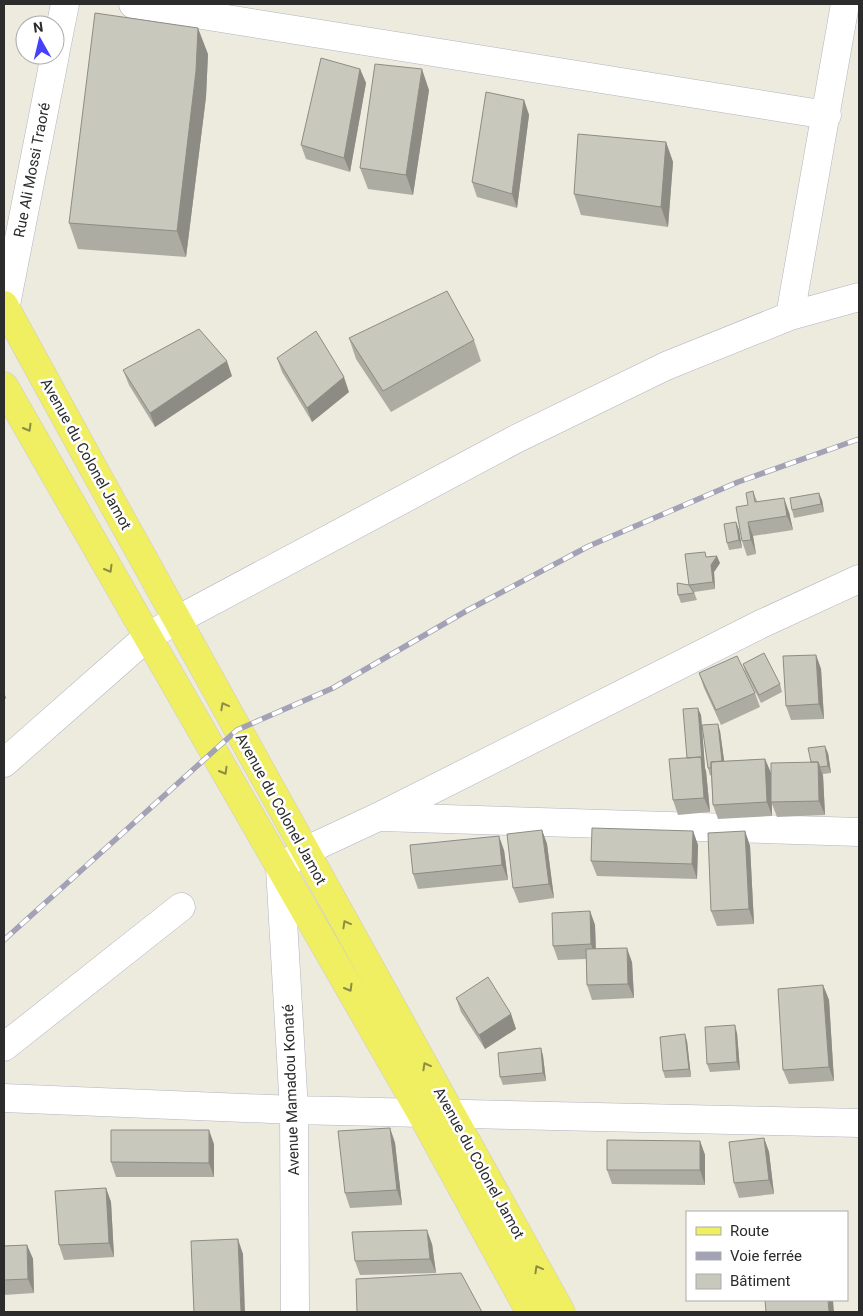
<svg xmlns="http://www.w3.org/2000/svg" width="863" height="1316" font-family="Roboto,sans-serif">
  <rect width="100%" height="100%" fill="#edeade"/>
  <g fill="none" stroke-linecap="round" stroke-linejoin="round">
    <!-- minor casing -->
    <g stroke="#b2b2bf" stroke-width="29">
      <path id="minor" d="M133 4 827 115
        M55 54 65 4
        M4 315 55 55
        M790 316 845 4
        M4 763 147 637 177 620 514 440 666 366 790 316 859 297
        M381 817 859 832
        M4 1047 181 907
        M4 1098 294 1110 859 1123
        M295 1312 294 1110 280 868 305 851 378 817 761 624 859 579"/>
    </g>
    <!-- primary casing -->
    <g stroke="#ccc" stroke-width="29">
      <path id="primary" d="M4 305C187 642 377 975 561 1312
        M4 386 421 1113 530 1312"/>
    </g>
    <!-- minor -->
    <use href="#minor" stroke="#fff" stroke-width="28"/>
    <!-- primary -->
    <use href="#primary" stroke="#f0ee61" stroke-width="28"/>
    <!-- rail casing -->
    <g stroke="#a2a1b6" stroke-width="5.5">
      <path id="rail" d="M4 940 237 730 333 688 468 610 589 546 738 482 859 439"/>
    </g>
    <!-- rail -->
    <use href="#rail" stroke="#fff" stroke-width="4" stroke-dasharray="11" stroke-linecap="butt"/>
  </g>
  <!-- wall -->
  <path fill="#adaca3" d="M208 54 206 97 186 257 78 249 69 223Z
    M360 69 366 83 350 172 306 159 301 145Z
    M429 90 413 195 368 189 360 168Z
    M524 100 529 115 517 208 477 197 472 182Z
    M666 142 673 162 668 227 581 215 574 194Z
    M349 338 474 340 481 361 391 412 356 359Z
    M277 358 349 392 312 422 282 372Z
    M123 370 232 376 155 427 129 385Z
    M753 491 757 501 789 512 793 530 753 536 756 554 747 556 742 541 748 505Z
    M822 500 824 512 794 518 792 510Z
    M736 522 739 530 742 548 729 550 727 543Z
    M707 557 720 563 714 572 715 589 694 592 697 600 681 603 678 595 689 585Z
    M816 655 821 669 824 719 791 720 786 706Z
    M743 664 780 684 782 692 761 703 745 671Z
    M699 673 755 693 760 707 721 725 704 688Z
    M701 715 705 768 706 771 710 812 678 815 673 800Z
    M720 731 724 761 765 759 771 773 811 762 828 753 831 773 823 774 825 815 777 817 772 804V816L718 819 713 805 711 775 710 776 708 768Z
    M542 830 547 844 554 898 519 903 513 888Z
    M693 831 698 845 697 879 597 876 591 861Z
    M745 831 750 846 754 924 717 926 711 911Z
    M504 850 508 880 418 889 413 874Z
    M590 911 595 925 596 949 632 962 634 998 592 1000 587 985 586 959 558 960 553 946Z
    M823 985 829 1000 834 1081 789 1084 783 1070Z
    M456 998 511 1014 516 1029 485 1049 461 1012Z
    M737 1033 740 1070 710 1072 707 1064Z
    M687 1041 691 1077 665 1078 663 1071Z
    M541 1048 543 1056 546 1081 503 1085 500 1077Z
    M390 1128 395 1143 402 1205 350 1208 345 1193Z
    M764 1138 769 1152 774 1194 739 1198 734 1183Z
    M700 1141 705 1155V1185L612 1184 607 1170Z
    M214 1144V1177H116L111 1162Z
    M106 1188 111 1202 114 1257 64 1260 59 1245Z
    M432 1244 436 1273 360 1275 355 1261Z
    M27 1245 33 1259 34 1293 4 1295V1246Z"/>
  <!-- shaded-wall -->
  <path fill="#8d8c84" d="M198 28 208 54 206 97 186 257 177 231Z
    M360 69 366 83 350 172 344 158Z
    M422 69 429 90 413 195 406 175Z
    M524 100 529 115 517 208 512 194Z
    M666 142 673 162 668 227 661 207Z
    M227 361 232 376 155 427 150 413Z
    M344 377 349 392 312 422 307 408Z
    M819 493 822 500 824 512 821 504Z
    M784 498 789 512 793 530 787 516Z
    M736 522 739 530 742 548 739 540Z
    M748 522 753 536 756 554 751 540Z
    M717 556 720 563 714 572 715 589 713 582 711 565Z
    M816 655 821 669 824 719 819 704Z
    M4 692 6 698 4 700Z
    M698 708 701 715 705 768 702 760Z
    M718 724 720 731 726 774 723 767Z
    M825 746 828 753 831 773 828 766Z
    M701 757 706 771 710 812 704 798Z
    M765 759 771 773 772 816 767 802Z
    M818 762 823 776 825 815 819 801Z
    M542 830 547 844 554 898 549 884Z
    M693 831 698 845 697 879 692 864Z
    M745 831 750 846 754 924 749 909Z
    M499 836 504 850 508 880 502 865Z
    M590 911 595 925 596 959 591 944Z
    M627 948 632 962 634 998 628 984Z
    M823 985 829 1000 834 1081 829 1067Z
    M511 1014 516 1029 485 1049 479 1035Z
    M735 1025 737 1033 740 1070 737 1062Z
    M685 1034 687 1041 691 1077 689 1069Z
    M541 1048 543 1056 546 1081 543 1073Z
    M390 1128 395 1143 402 1205 397 1190Z
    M209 1130 214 1144V1177L209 1163Z
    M764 1138 769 1152 774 1194 769 1180Z
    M700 1141 705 1155V1185L700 1170Z
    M106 1188 111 1202 114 1257 109 1243Z
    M427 1230 432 1244 436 1273 430 1259Z
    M238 1239 243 1254 245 1312H241Z
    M27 1245 33 1259 34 1293 28 1279Z
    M828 1300H833L834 1312H829Z"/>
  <!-- building -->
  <path fill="#c9c8bd" stroke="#8d8c84" d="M95 13 198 28 196 71 177 231 69 223Z
    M321 58 360 69 344 158 301 145Z
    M375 64 422 69 406 175 360 168Z
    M486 92 524 100 512 194 472 182Z
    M578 134 666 142 661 207 574 194Z
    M447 291 474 340 383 391 349 338Z
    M199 329 227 361 150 413 123 370Z
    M316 331 344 377 307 408 277 358Z
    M753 491 755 502 784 498 787 516 748 522 751 540 742 541 736 507 748 505 746 493Z
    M819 493 821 504 792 510 790 498Z
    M736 522 739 540 727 543 724 524Z
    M705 552 706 557 717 556 711 565 713 582 689 585 694 593 678 595 677 583 689 585 685 554Z
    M764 653 780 684 759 695 743 664Z
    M816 655 819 704 786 706 783 656Z
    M737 656 755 693 716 710 699 673Z
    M698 708 702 760 701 757 687 758 683 709Z
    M718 724 722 761 711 762V768H708L702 725Z
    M825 746 828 766 820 767 818 762H811L808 748Z
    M701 757 704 798 673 800 669 759Z
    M765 759 767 802 713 805 711 762Z
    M818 762 819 801 771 802V763Z
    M592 828 693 831 692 864 591 861Z
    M542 830 549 884 513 888 507 834Z
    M745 831 749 909 711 911 708 833Z
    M499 836 502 865 413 874 410 845Z
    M590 911 591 944 553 946 552 913Z
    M627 948 628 984 587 985 586 949Z
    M488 977 511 1014 479 1035 456 998Z
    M823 985 829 1067 783 1070 778 989Z
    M735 1025 737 1062 707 1064 705 1027Z
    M685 1034 689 1069 663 1071 660 1037Z
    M541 1048 543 1073 500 1077 498 1053Z
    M390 1128 397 1190 345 1193 338 1131Z
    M111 1130H209V1163L111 1162Z
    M764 1138 769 1180 734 1183 729 1142Z
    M607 1140 700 1141V1170H607Z
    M106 1188 109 1243 59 1245 55 1191Z
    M427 1230 430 1259 355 1261 352 1232Z
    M238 1239 241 1312H194L191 1241Z
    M27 1245 28 1279 4 1280V1246Z
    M461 1273 482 1312H357L356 1279Z
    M765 1300H828L829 1312H766Z"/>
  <!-- one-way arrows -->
  <defs><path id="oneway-chevron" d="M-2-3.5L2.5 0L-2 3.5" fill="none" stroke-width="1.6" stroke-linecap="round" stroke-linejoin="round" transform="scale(1.25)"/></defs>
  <g stroke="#8e8d46">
    <use href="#oneway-chevron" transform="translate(28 428) rotate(60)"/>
    <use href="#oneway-chevron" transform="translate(109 569) rotate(60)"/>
    <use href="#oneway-chevron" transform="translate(224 706) rotate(-118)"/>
    <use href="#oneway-chevron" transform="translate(224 771) rotate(60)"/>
    <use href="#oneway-chevron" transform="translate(346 924) rotate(-119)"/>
    <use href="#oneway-chevron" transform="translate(349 988) rotate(60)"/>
    <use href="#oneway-chevron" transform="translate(426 1066) rotate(-119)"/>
    <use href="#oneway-chevron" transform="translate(538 1269) rotate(-119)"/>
  </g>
  <g text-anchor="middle" stroke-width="5" stroke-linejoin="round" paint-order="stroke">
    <!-- street labels -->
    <g font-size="15" fill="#2c2c2c" stroke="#fff">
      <text transform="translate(32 170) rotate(-79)" y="5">Rue Ali Mossi Traoré</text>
      <text transform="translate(86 454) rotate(61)" y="5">Avenue du Colonel Jamot</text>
      <text transform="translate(281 809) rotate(61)" y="5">Avenue du Colonel Jamot</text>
      <text transform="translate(291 1090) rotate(-92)" y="5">Avenue Mamadou Konaté</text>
      <text transform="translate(479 1163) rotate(61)" y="5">Avenue du Colonel Jamot</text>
    </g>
  </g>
  <!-- border -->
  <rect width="863" height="1316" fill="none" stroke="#2c2c2c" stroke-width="10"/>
  <!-- legend -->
  <rect x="686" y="1211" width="162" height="90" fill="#ffffff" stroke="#ababab"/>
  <rect x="696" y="1227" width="25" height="8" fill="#f0ee61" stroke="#ababab"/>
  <text x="730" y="1236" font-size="15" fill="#2c2c2c">Route</text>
  <rect x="696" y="1252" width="25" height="8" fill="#a2a1b6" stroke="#ababab"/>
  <text x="730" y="1261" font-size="15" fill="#2c2c2c">Voie ferrée</text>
  <rect x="696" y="1274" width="25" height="15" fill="#c9c8bd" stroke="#ababab"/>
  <text x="730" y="1286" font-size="15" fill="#2c2c2c">Bâtiment</text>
  <!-- north arrow -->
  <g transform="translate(40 40) rotate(352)"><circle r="24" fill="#ffffff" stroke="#ababab"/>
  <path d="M0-4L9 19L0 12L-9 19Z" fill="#4540f9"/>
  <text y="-8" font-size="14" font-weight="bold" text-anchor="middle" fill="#2c2c2c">N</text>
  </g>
</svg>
